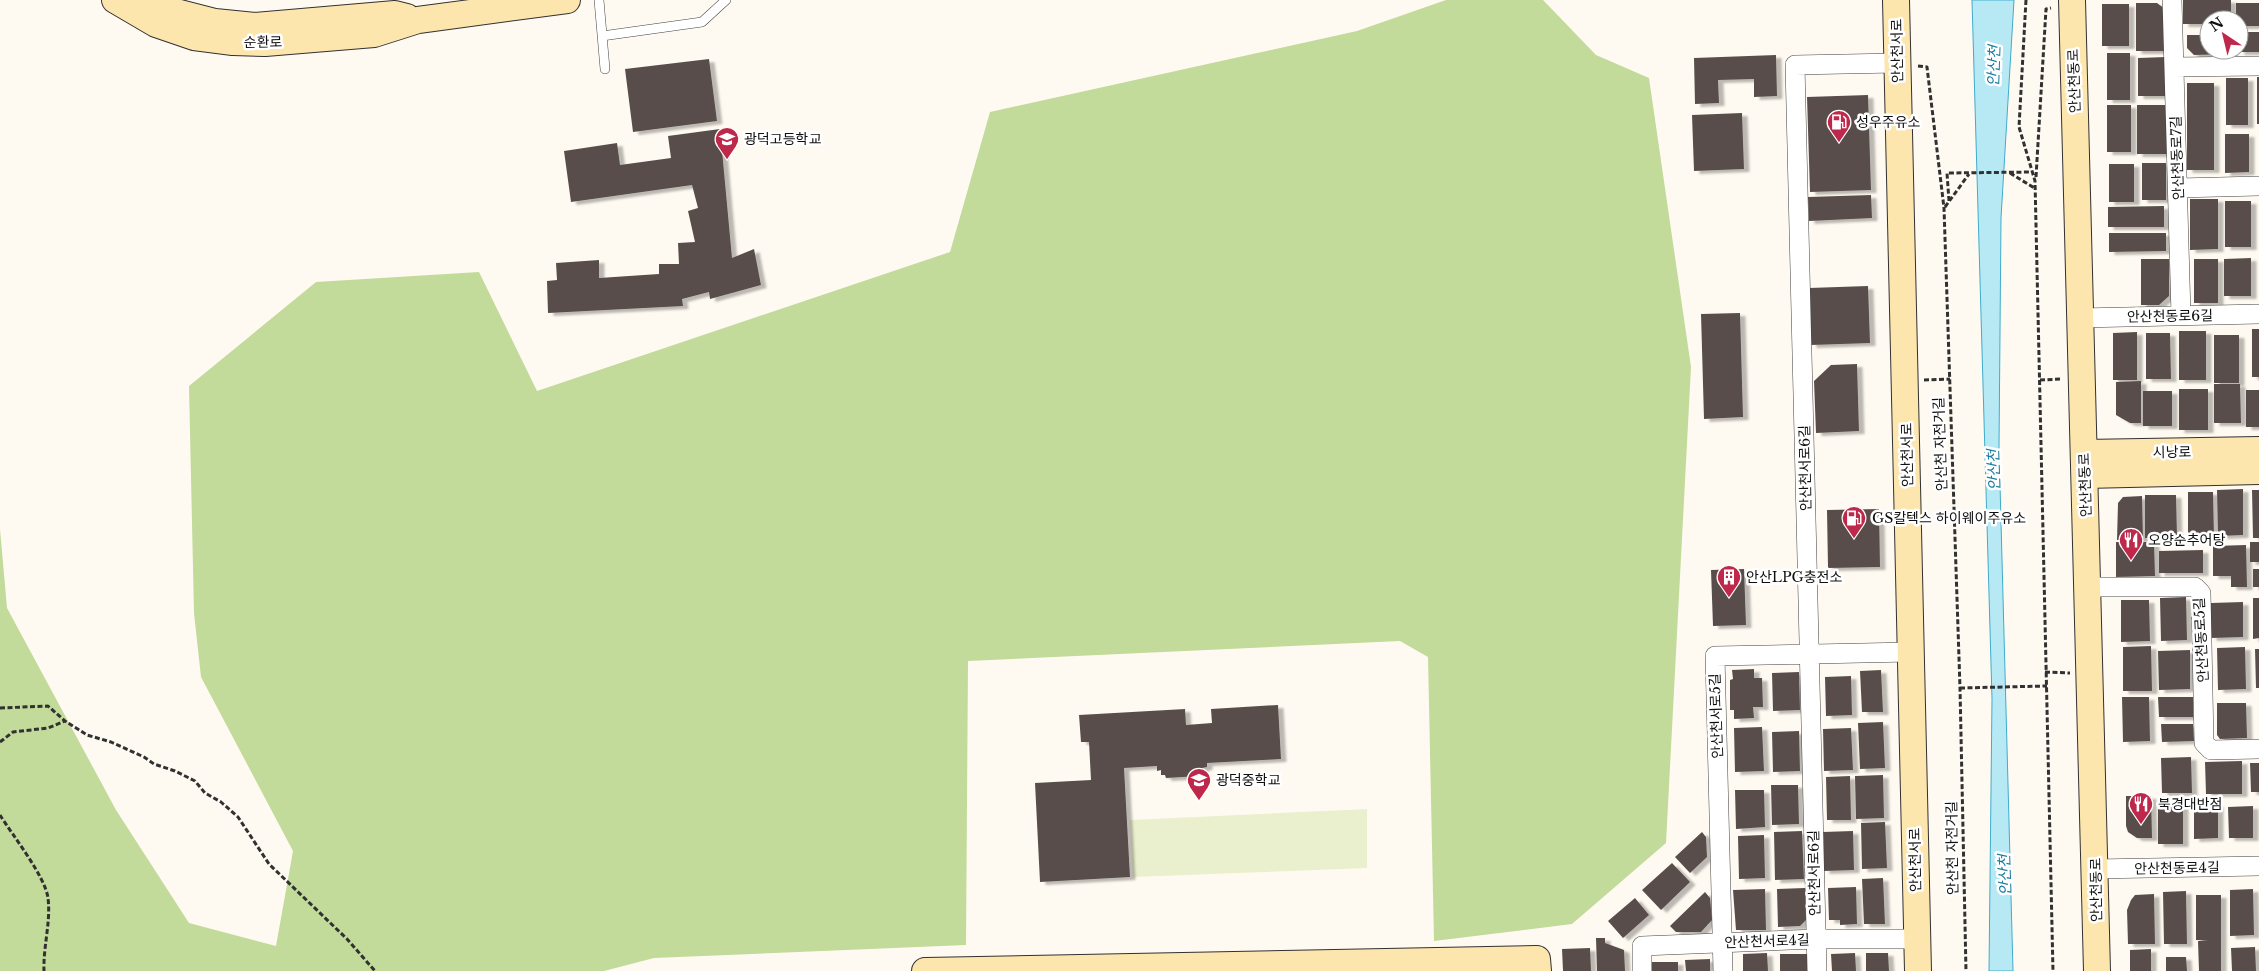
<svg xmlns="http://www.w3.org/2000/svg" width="2259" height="971" font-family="'Libre Baskerville','Noto Sans KR',serif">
  <defs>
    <filter id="shadow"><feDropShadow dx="5.5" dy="3" stdDeviation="1" flood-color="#0004"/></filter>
  </defs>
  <rect width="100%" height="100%" fill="#fffaf1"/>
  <!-- forest -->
  <path fill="#c2da9a" d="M1446 0H1543L1596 55 1649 78 1691 367 1666 843 1572 924 1434 941 1428 657 1400 641 968 661 966 945 654 958 604 971H0V529L7 608 116 810 189 923 276 946 293 851 201 677 194 613 189 386 316 282 479 272 537 391 950 252 990 112 1357 31Z"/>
  <!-- pitch -->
  <path fill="#eaf0cd" d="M1367 809V868L1133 877 1130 820Z"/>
  <!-- water -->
  <path fill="#b7e9f5" stroke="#3faccb" d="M1972 0H2014L2001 218 1999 447 2013 971H1989L1992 699Z"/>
  <!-- building -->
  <path fill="#584e4b" filter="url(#shadow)" d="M2183 0H2231V20H2209V24H2183Z
    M2136 3H2157L2165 9V51H2136Z
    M2236 3H2259V26H2239V20H2236Z
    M2102 4H2129V46H2102Z
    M2239 32H2259V52H2239Z
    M2187 35H2209V50H2232V54L2194 55 2187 48Z
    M2107 53H2130V100H2107Z
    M1776 55 1777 96 1754 97V79L1718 80 1719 103 1695 104 1694 58Z
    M2166 57V96H2138V58Z
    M709 59 717 121 633 132 625 69Z
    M2257 77H2259V124H2257Z
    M2226 78H2248V125H2226Z
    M2187 83H2214V170H2187Z
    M1868 95 1871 190 1810 192 1807 97Z
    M2107 105H2131V152H2107Z
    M2137 105H2168V154H2137Z
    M1742 113 1744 169 1694 171 1692 115Z
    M720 129 732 258 754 249 761 285 710 299 709 292 682 299 683 306 548 313 547 281 557 280 556 263 599 260V278L659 274V264H679L678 243 695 242 688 211 698 208 692 185 571 202 564 151 617 143 620 165 671 158 668 136Z
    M2225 134H2249V172L2225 173Z
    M2142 163H2166V200H2142Z
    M2109 164H2134V202H2109Z
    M1871 195 1872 218 1809 221 1808 197Z
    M2190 199H2218V249L2190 250Z
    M2225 201H2251V247H2225Z
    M2164 206V227H2108V207Z
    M2109 233H2166V251L2109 252Z
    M2251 258V296H2224V259Z
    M2141 259H2169V296L2159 305H2141Z
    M2194 259H2218V303H2194Z
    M1868 286 1870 343 1811 345 1809 288Z
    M1740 313 1743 417 1704 419 1701 314Z
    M2252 329H2259V377H2252Z
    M2179 331H2206V380H2179Z
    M2137 332V380H2113V333Z
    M2146 333H2170L2171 379H2146Z
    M2214 335H2239V383H2214Z
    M1857 364 1859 431 1816 433 1814 381 1831 365Z
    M2141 381V423H2130L2116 415V382Z
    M2214 384H2240L2241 423H2214Z
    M2179 389H2208V430H2179Z
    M2246 390H2259V427H2246Z
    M2143 391H2172V426H2143Z
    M2243 489V535L2218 536 2217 490Z
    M2252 490H2259V538H2253Z
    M2188 492H2213L2214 538H2188Z
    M2145 495H2176L2177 537 2145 538Z
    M2142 496 2143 539 2117 540 2118 503 2123 497Z
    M1879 509 1880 567 1828 568 1827 510Z
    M2116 542H2154L2155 576 2116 577Z
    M2250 542H2259V562H2250Z
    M2246 545 2247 587H2231V576H2213V546Z
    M2203 550V573H2159V551Z
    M1744 569 1746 625 1713 626 1711 570Z
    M2253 569H2259V587H2253Z
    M2186 597 2187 640 2161 641 2160 598Z
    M2253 598H2259V638L2253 639Z
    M2121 600H2149L2150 641 2121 642Z
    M2243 602V637L2211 638V603Z
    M2151 646 2152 691H2123V647Z
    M2245 647 2246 689 2218 690 2217 648Z
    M2255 649H2259V688H2256Z
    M2190 650V689L2159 690 2158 651Z
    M1754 669V678H1762L1763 707H1753L1754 718 1734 719V710H1730V680L1733 679 1732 670Z
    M1881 670 1883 712H1862L1860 671Z
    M1799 672 1800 710 1773 711 1772 673Z
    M1851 676 1852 715 1826 716 1825 677Z
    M2122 697H2149L2150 741 2123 742Z
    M2158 697H2193V717H2159Z
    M2217 703H2246L2247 738 2220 739 2217 735Z
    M1278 705 1281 759 1207 763V767L1202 768 1203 772 1199 773V776L1166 778 1165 775H1161V770L1157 771V766L1124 768 1130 877 1040 882 1035 783 1091 780 1089 742H1081L1079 715 1185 709 1186 725 1212 723 1211 709Z
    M1883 722 1885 768 1860 769 1858 723Z
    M2161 724H2193L2194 741 2162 742Z
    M1762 727 1764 771 1735 772 1734 728Z
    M1851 728 1853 770 1824 771 1823 729Z
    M1799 731 1800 771 1773 772 1772 732Z
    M2191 757 2192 793H2162L2161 758Z
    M2242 761V794H2206L2205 762Z
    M2250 763H2259V792H2251Z
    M1883 775 1884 818 1856 819 1855 776Z
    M1850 776 1851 820H1827L1826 777Z
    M1771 785H1798L1799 824 1772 825Z
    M1735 790H1764L1765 827 1736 829Z
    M2126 796H2151L2152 838H2137L2128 832 2126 826Z
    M2194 804H2218V838L2194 839Z
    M2183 805V844H2158V806Z
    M2253 806V838H2229L2228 807Z
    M1885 822 1887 868 1862 869 1861 823Z
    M1802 831 1804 879 1775 880 1774 832Z
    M1853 831 1854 870 1824 871 1823 832Z
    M1702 832 1706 837 1707 857 1690 873 1675 857Z
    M1764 835 1765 878 1739 879 1738 836Z
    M1672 863 1690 882 1661 910 1642 890Z
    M1883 878 1885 924H1864L1862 879Z
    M1856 887 1857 924 1840 925V920H1829L1828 888Z
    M1805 888 1806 920 1800 926 1778 927 1777 889Z
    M1765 889 1766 930H1736L1733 890Z
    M2253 889 2254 935 2230 936V890Z
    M2186 891 2187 944H2164L2163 892Z
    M1705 892 1710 898 1712 920 1701 932H1676L1670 926Z
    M2154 894 2155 944H2128L2127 910 2131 900 2135 895Z
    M2196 895H2221V971H2199L2198 941 2208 940H2196Z
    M1635 898 1649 915 1623 938 1608 921Z
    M1596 938H1605V943L1624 950 1625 971H1597Z
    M2255 947 2256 971H2232L2231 948Z
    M1590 948 1591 971H1563L1562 949Z
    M2151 949V971H2130V950Z
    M1767 953 1768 971H1743V954Z
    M1855 953 1856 971H1832L1831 954Z
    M1866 953H1888L1889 971H1866Z
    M1780 954H1807V971H1780Z
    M2166 957H2186L2187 971H2166Z
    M1710 959V971H1686L1685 960Z
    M1650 962H1678V971H1650Z"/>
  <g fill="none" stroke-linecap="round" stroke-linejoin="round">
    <!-- lane casing -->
    <g stroke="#424242" stroke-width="10">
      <path id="lane" d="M599 0 605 69
        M602 36 702 22 726 0"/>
    </g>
    <!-- street casing -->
    <g stroke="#424242" stroke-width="20">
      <path id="street" d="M2172 0 2181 315
        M2175 67 2259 66
        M2178 188 2259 186
        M2081 318 2259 314
        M2088 587H2195L2201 593 2204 743 2211 750 2259 749
        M2095 869 2259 866
        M1642 971V946L1816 939H1917
        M1723 971 1715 656 1910 652
        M1817 971 1795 65 1896 63"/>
    </g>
    <!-- secondary casing -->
    <g stroke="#313131" stroke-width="28">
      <path id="secondary" d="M115 0 156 24 194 37 233 42 265 43 374 34 418 20 567 0
        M1896 0 1918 971
        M2072 0 2097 971
        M151 1 168 10 215 22 255 26 395 14 407 17
        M2084 453 2259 450
        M2085 475 2259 471
        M925 971 1537 959 1538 971"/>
    </g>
    <!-- path -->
    <path stroke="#313131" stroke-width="3" stroke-dasharray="5 2.5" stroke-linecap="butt" d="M2026 0 2019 127 2035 181 2053 971
      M1918 66 1927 67 1944 208 1960 688 1966 971
      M2010 173 2036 189
      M2036 177 2046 9 2051 8
      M1949 201 1947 173 2033 172
      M1945 207 1969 174
      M1924 380 1950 379
      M2040 380 2062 379
      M2045 672 2070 673
      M1960 688 2047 686
      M0 708 48 706 65 721 87 735 111 742 144 757 154 764 175 771 195 781 205 793 221 802 238 817 269 864 347 939 375 971
      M0 742 13 732 48 728 65 721
      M0 815C13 836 45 876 48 898 51 922 43 947 44 971"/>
    <!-- lane -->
    <use href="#lane" stroke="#fff" stroke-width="9"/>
    <!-- street -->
    <use href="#street" stroke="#fff" stroke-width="19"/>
    <!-- secondary -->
    <use href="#secondary" stroke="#fde6ae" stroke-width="26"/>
  </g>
  <!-- icons -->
  <defs>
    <g id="fuel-pin" transform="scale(1.25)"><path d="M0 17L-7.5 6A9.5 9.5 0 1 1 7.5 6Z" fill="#be284a" stroke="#fff"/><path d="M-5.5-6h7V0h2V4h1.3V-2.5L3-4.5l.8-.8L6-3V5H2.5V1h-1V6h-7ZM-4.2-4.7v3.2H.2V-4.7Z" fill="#fff"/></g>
    <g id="school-pin" transform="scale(1.25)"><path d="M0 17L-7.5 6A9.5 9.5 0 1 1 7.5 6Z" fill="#be284a" stroke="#fff"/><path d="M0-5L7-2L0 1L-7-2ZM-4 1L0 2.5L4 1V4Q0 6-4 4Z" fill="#fff"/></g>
    <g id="restaurant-pin" transform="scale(1.25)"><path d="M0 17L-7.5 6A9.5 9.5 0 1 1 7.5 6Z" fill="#be284a" stroke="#fff"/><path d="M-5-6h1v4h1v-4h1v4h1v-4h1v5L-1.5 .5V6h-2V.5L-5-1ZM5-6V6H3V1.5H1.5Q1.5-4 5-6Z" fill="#fff"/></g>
    <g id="building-pin" transform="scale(1.25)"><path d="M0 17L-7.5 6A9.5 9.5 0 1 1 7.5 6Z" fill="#be284a" stroke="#fff"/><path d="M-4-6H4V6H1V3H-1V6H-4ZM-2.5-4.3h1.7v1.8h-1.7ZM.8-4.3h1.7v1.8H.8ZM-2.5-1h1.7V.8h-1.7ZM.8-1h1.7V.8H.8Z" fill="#fff"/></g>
  </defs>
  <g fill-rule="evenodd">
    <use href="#fuel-pin" x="1839" y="122"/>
    <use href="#school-pin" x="727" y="139"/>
    <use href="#fuel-pin" x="1854" y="518"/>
    <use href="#restaurant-pin" x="2131" y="540"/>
    <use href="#building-pin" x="1729" y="577"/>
    <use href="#school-pin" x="1199" y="780"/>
    <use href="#restaurant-pin" x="2141" y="804"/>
  </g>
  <g text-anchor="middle" stroke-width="5" stroke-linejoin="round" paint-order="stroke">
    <!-- street labels -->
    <g font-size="14" fill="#0f0f0f" stroke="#fff">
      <text transform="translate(263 42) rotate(-1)" y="5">순환로</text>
      <text transform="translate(1897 51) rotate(-91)" y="5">안산천서로</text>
      <text transform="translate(2074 81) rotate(-92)" y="5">안산천동로</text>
      <text transform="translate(2177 158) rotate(-92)" y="5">안산천동로7길</text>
      <text transform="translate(2170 316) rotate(-1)" y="5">안산천동로6길</text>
      <text transform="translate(1940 444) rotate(-92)" y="5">안산천 자전거길</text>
      <text transform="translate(2172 452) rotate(-1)" y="5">시낭로</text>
      <text transform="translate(1907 455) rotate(-91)" y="5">안산천서로</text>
      <text transform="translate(1805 468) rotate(-91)" y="5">안산천서로6길</text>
      <text transform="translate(2085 485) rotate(-92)" y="5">안산천동로</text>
      <text transform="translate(2201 640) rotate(-93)" y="5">안산천동로5길</text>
      <text transform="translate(1716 716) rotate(-92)" y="5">안산천서로5길</text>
      <text transform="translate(1952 848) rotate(-91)" y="5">안산천 자전거길</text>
      <text transform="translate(1915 860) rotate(-91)" y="5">안산천서로</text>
      <text transform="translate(2177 868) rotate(-1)" y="5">안산천동로4길</text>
      <text transform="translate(1814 873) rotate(-91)" y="5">안산천서로6길</text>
      <text transform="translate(2096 890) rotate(-91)" y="5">안산천동로</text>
      <text transform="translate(1767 941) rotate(-2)" y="5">안산천서로4길</text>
    </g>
    <!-- poi labels -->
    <g font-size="14" fill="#0f0f0f" stroke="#fff" text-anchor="start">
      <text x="1856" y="127">성우주유소</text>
      <text x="744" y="144">광덕고등학교</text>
      <text x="1872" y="523">GS칼텍스 하이웨이주유소</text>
      <text x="2148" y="545">오양순추어탕</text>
      <text x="1746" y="582">안산LPG충전소</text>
      <text x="1216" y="785">광덕중학교</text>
      <text x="2158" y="809">북경대반점</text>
    </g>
    <!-- water labels -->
    <g font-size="15" font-style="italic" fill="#197da0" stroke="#fff">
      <text transform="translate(1994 66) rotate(-88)" y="5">안산천</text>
      <text transform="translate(1994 470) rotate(-92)" y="5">안산천</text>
      <text transform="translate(2005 875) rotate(-92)" y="5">안산천</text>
    </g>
  </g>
  <!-- north arrow -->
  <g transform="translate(2224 35) rotate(325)"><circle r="24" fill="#ffffff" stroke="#9f9f9f"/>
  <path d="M0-4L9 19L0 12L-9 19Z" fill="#be284a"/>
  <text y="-8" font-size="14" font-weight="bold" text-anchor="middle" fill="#0f0f0f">N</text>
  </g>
</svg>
